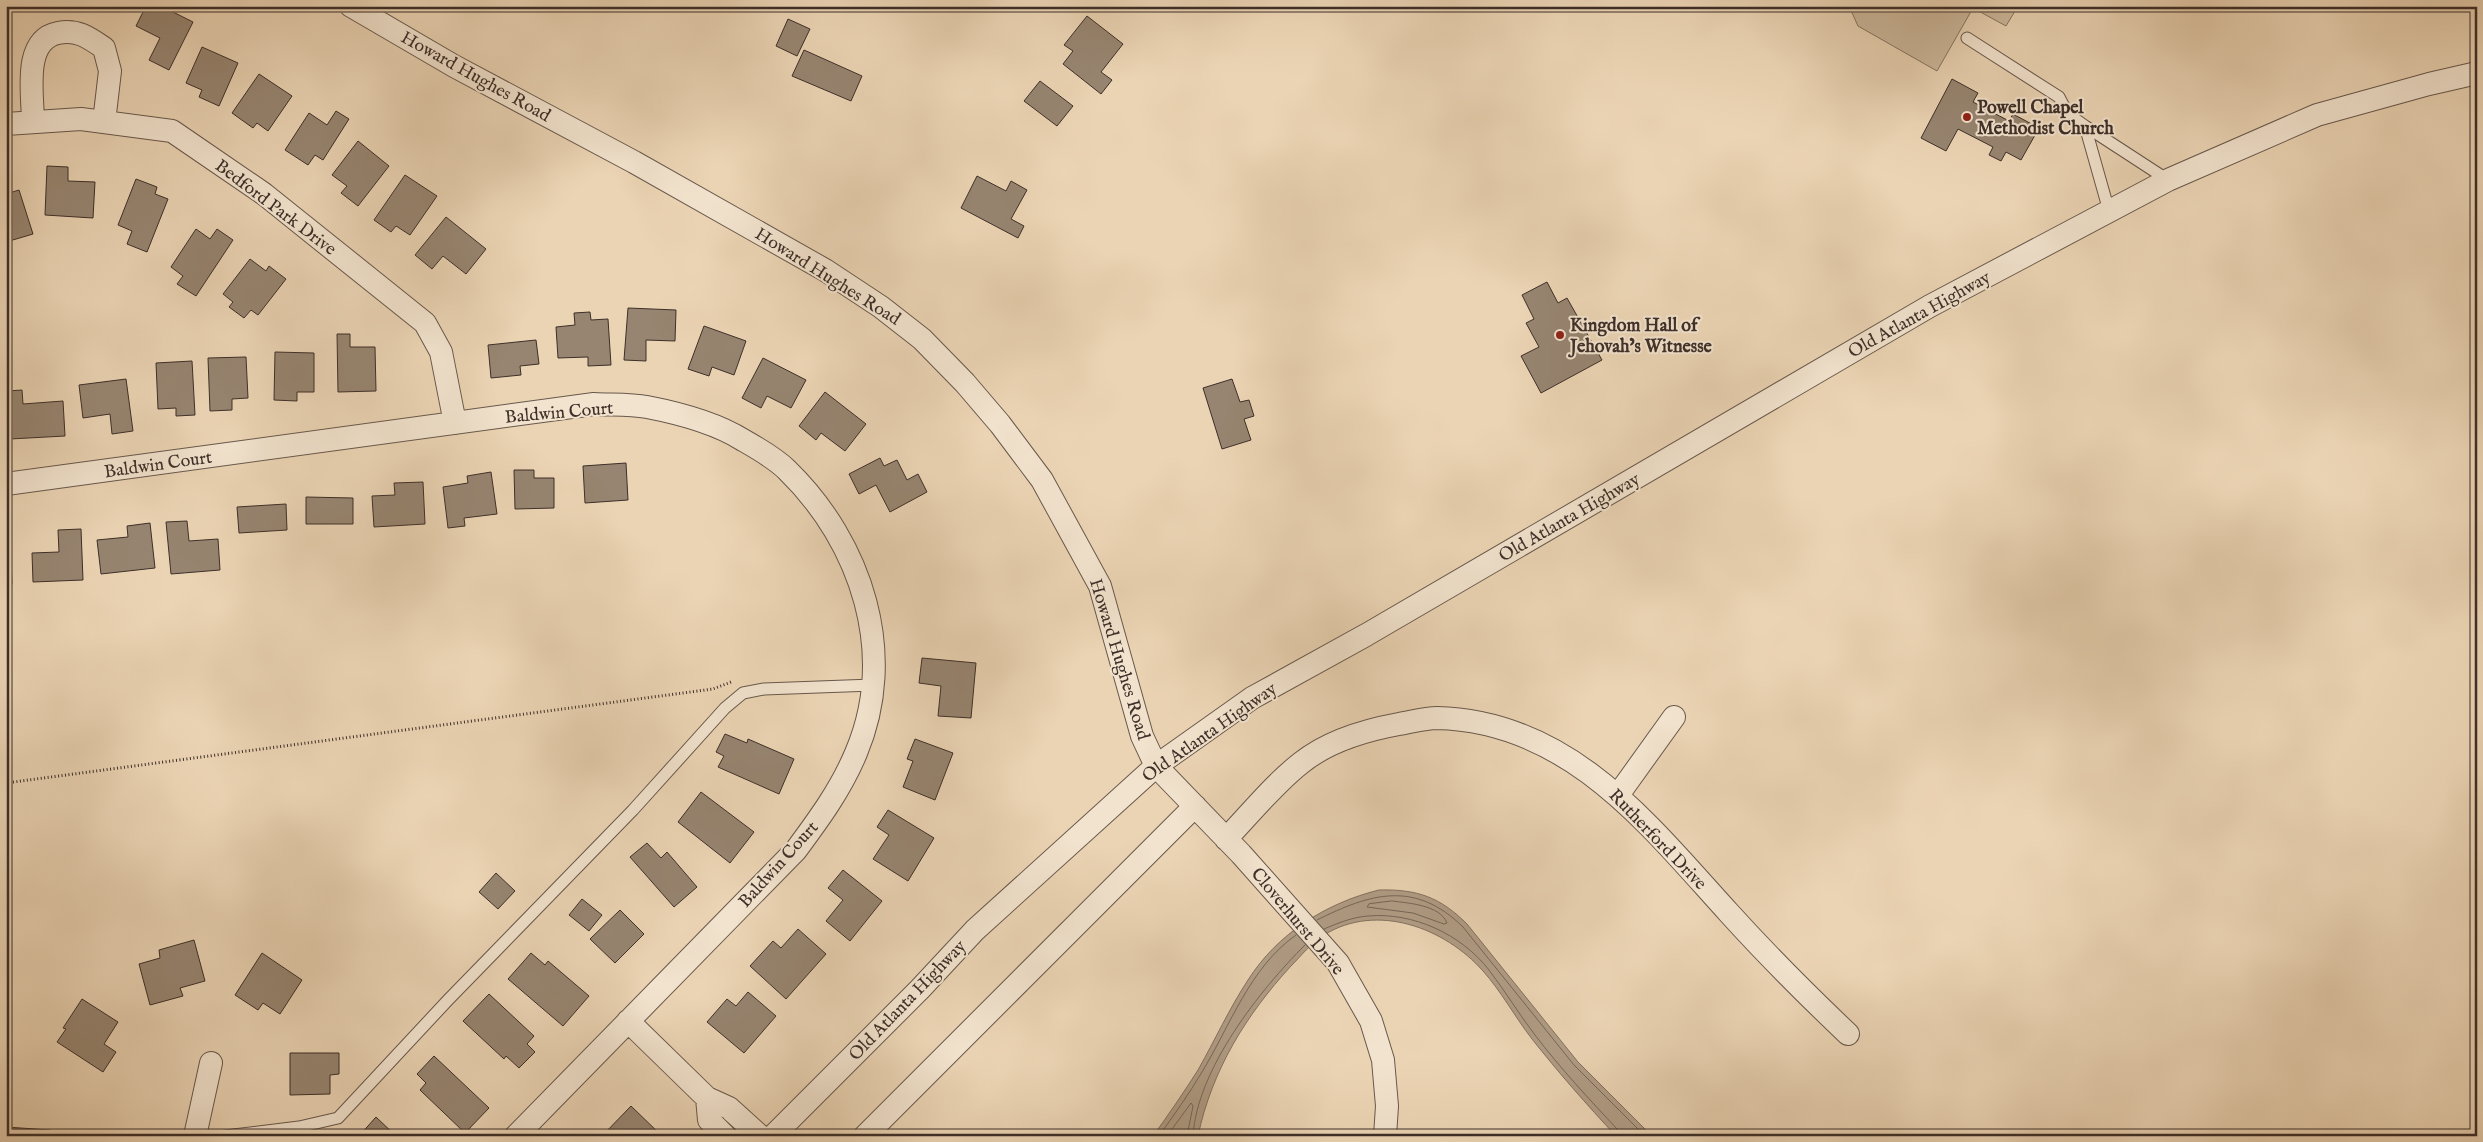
<svg xmlns="http://www.w3.org/2000/svg" width="2483" height="1142" font-family="'IM FELL English',serif">
  <rect width="100%" height="100%" fill="#ebd4b4"/>
  <filter id="stains"><feTurbulence type="fractalNoise" baseFrequency=".004" numOctaves="4"/><feColorMatrix values="0 0 0 0 .2 0 0 0 0 .09 0 0 0 0 .02 0 0 0 .5 -.17"/></filter>
  <radialGradient id="worn" r=".72"><stop offset=".6" stop-color="#630" stop-opacity="0"/><stop offset="1" stop-color="#630" stop-opacity=".3"/></radialGradient>
  <!-- green -->
  <path fill="#cdb89c" stroke="#857462" d="M1849 6H2018L2006 26 1973 8 1937 71 1858 26Z"/>
  <!-- water -->
  <path fill="#b09c85" stroke="#827060" d="M1379 890C1417 889 1440 897 1467 924L1578 1062 1652 1136H1616C1587 1105 1558 1072 1532 1039 1515 1017 1501 991 1483 971 1445 928 1377 902 1324 935 1311 943 1301 956 1291 966 1246 1015 1212 1070 1198 1136H1153C1169 1114 1184 1092 1198 1070 1215 1040 1229 1009 1248 980 1277 934 1326 903 1379 890Z"/>
  <g fill="none" stroke-linecap="round" stroke-linejoin="round">
    <!-- shore -->
    <path stroke="#766657" stroke-width="1" d="M1392 901C1408 903 1440 905 1447 923L1444 924 1413 913 1367 907 1369 904Z
      M1317 920C1371 893 1415 880 1463 927L1574 1065 1645 1136
      M1324 929C1338 923 1353 917 1368 916 1413 912 1461 934 1489 970 1505 991 1519 1014 1535 1035 1560 1068 1590 1100 1618 1130L1619 1136
      M1159 1136C1174 1115 1189 1094 1202 1072 1230 1026 1250 967 1296 935
      M1167 1136 1191 1103 1193 1106 1187 1136
      M1193 1136C1197 1069 1260 990 1305 945"/>
  </g>
  <!-- building -->
  <path fill="#978571" stroke="#3d2f29" d="M146 6H161L193 22 169 70 149 60 160 38 136 26Z
    M1087 16 1123 44 1101 72 1112 80 1101 94 1063 64 1073 51 1064 45Z
    M788 19 810 29 797 56 776 46Z
    M202 47 238 63 219 106 199 97 202 90 186 83Z
    M804 50 862 76 851 101 792 76Z
    M259 74 292 96 268 131 257 123 253 128 232 113Z
    M1952 79 1978 93 1973 102 2009 121 2013 114 2039 128 2021 160 2006 152 2001 161 1989 155 1993 147 1958 129 1946 151 1921 138Z
    M1040 81 1073 106 1057 126 1024 101Z
    M336 111 349 119 323 160 315 155 308 165 285 150 309 113 327 125Z
    M358 141 389 166 358 206 341 193 347 186 332 175Z
    M47 166 68 167V181L95 182 93 218 45 215Z
    M405 175 437 196 410 235 396 226 391 232 374 220Z
    M977 176 1006 191 1011 181 1027 190 1011 219 1024 226 1018 238 961 208Z
    M136 179 157 187 155 194 168 199 147 252 127 244 132 231 118 225Z
    M19 190 33 234 6 242V194Z
    M446 217 486 249 466 274 443 256 432 269 415 255Z
    M196 229 210 239 217 229 233 240 196 296 177 284 183 276 171 267Z
    M250 259 266 271 269 266 286 279 258 315 251 310 244 318 229 307 233 302 223 294Z
    M1547 282 1558 303 1567 298 1602 360 1541 393 1521 356 1539 347 1526 323 1534 319 1522 295Z
    M628 308 676 310 675 341 646 340V361L624 360Z
    M590 312 591 320 608 319 611 365 588 366V357L558 358 556 327 575 325 574 313Z
    M704 326 746 341 734 375 712 367 709 376 688 369Z
    M337 334H350V347H375L376 391 338 392Z
    M536 340 539 364 520 366 521 375 491 378 488 345Z
    M275 352 314 353V392H297V401L274 400Z
    M246 357 248 398 232 399V410L210 411 208 358Z
    M763 358 806 380 791 408 767 396 761 408 742 398Z
    M192 361 195 415 176 416V408L158 409 156 363Z
    M126 379 133 431 112 434 110 414 83 418 79 385Z
    M1232 379 1240 402 1249 400 1254 416 1244 419 1251 440 1222 449 1203 388Z
    M22 390 23 404 63 401 65 436 10 439 7 391Z
    M825 392 866 424 845 451 821 433 816 440 799 426Z
    M880 458 884 466 897 460 907 480 918 474 927 492 890 512 876 485 859 494 849 474Z
    M626 463 628 500 585 503 583 466Z
    M514 470H534V478H554V508L515 509Z
    M491 472 497 514 464 518 465 526 448 528 443 487 468 483 467 476Z
    M423 482 425 524 374 527 372 496 395 495 394 483Z
    M306 497 353 498V524H306Z
    M286 504 287 530 239 533 237 507Z
    M187 521 189 541 218 539 220 570 171 574 166 522Z
    M150 523 155 568 101 574 97 540 128 537 127 526Z
    M81 529 83 580 33 582 32 553 59 552 58 530Z
    M6 534H10L12 584H6Z
    M922 658 976 663 971 718 938 716 941 686 919 683Z
    M725 734 747 743 748 739 794 759 779 794 718 767 724 756 716 752Z
    M915 739 953 753 935 800 903 787 913 761 907 759Z
    M701 792 754 832 730 863 678 822Z
    M888 810 934 838 908 881 873 859 889 835 877 827Z
    M647 843 661 858 667 852 697 887 674 907 630 857Z
    M843 870 882 901 850 941 826 921 843 900 828 888Z
    M496 873 515 891 498 909 479 892Z
    M582 899 602 915 589 931 569 915Z
    M620 910 644 934 615 963 590 939Z
    M798 929 826 954 786 999 750 966 773 941 781 948Z
    M194 940 205 981 180 988 183 996 150 1005 139 964 160 958 159 950Z
    M262 953 302 980 280 1014 263 1003 258 1010 235 995Z
    M531 953 545 965 548 961 589 996 563 1026 508 979Z
    M748 992 776 1016 744 1053 707 1022 727 999 736 1006Z
    M489 994 534 1036 527 1044 535 1052 519 1068 506 1056 504 1059 463 1021Z
    M82 999 118 1022 104 1044 116 1052 103 1072 57 1042 66 1029 63 1028Z
    M290 1053H339V1074L330 1075V1094L290 1095Z
    M434 1056 489 1108 465 1133 420 1090 426 1083 417 1074Z
    M631 1106 662 1136H602Z
    M376 1117 396 1136H359Z
    M6 1127 50 1130V1136H6Z"/>
  <g fill="none" stroke-linecap="round" stroke-linejoin="round">
    <!-- lane casing -->
    <g stroke="#68584c" stroke-width="13">
      <path id="lane" d="M1967 38 2059 97 2068 114 2085 126 2109 211
        M2085 126 2168 180
        M225 1136 299 1127 338 1118 448 1000 633 810 725 708 743 693 764 689 873 685"/>
    </g>
    <!-- street casing -->
    <g stroke="#68584c" stroke-width="24">
      <path id="street" d="M351 6 454 66 634 162 825 270 881 307 922 339 965 383 1000 424 1042 480 1100 586 1142 736 1156 766 1241 854 1338 963 1371 1021 1383 1060 1387 1106 1385 1136
        M33 122C33 96 22 40 58 33 77 29 88 37 104 48L110 71 104 122
        M6 124 81 119 172 131 264 194 425 323 441 352 455 423
        M6 484 594 404C611 405 630 404 647 407 678 413 716 423 743 440 757 448 775 458 787 470 862 543 898 654 856 753 841 789 819 819 796 850L516 1136
        M1618 795 1674 717
        M1226 839C1250 814 1274 784 1301 763 1327 742 1366 730 1399 724 1411 722 1425 718 1437 718 1569 721 1648 824 1729 913 1767 955 1807 995 1848 1034
        M628 1021 707 1098 729 1108 760 1136
        M707 1098 709 1120 725 1136
        M195 1136 211 1063
        M773 1136 920 989 975 930 1156 766 1252 698 1366 635 1930 306 2168 180 2317 115 2429 84 2477 73
        M865 1136 1195 806"/>
    </g>
    <!-- path -->
    <path stroke="#3d2f29" stroke-width="3" stroke-dasharray="1 2.5" stroke-linecap="butt" d="M6 783 713 689 731 682"/>
    <!-- lane -->
    <use href="#lane" stroke="#f2e3ce" stroke-width="11"/>
    <!-- street -->
    <use href="#street" stroke="#f2e3ce" stroke-width="22"/>
  </g>
  <!-- markers -->
  <g fill="#8f2418" stroke="#f2e3ce" stroke-width="2">
    <circle cx="1967" cy="117" r="5"/>
    <circle cx="1560" cy="335" r="5"/>
  </g>
  <g text-anchor="middle" stroke-width="4" stroke-linejoin="round" paint-order="stroke">
    <!-- street labels -->
    <g font-size="18" fill="#3d2f29" stroke="#f2e3ce">
      <text transform="translate(476 76) rotate(29)" y="6">Howard Hughes Road</text>
      <text transform="translate(276 207) rotate(37)" y="6">Bedford Park Drive</text>
      <text transform="translate(828 276) rotate(32)" y="6">Howard Hughes Road</text>
      <text transform="translate(1919 314) rotate(-29)" y="6">Old Atlanta Highway</text>
      <text transform="translate(559 412) rotate(-5)" y="6">Baldwin Court</text>
      <text transform="translate(158 464) rotate(-8)" y="6">Baldwin Court</text>
      <text transform="translate(1569 517) rotate(-30)" y="6">Old Atlanta Highway</text>
      <text transform="translate(1120 659) rotate(73)" y="6">Howard Hughes Road</text>
      <text transform="translate(1209 732) rotate(-35)" y="6">Old Atlanta Highway</text>
      <text transform="translate(1658 839) rotate(46)" y="6">Rutherford Drive</text>
      <text transform="translate(778 864) rotate(-48)" y="6">Baldwin Court</text>
      <text transform="translate(1298 921) rotate(50)" y="6">Cloverhurst Drive</text>
      <text transform="translate(907 1000) rotate(-46)" y="6">Old Atlanta Highway</text>
    </g>
    <!-- poi labels -->
    <g font-size="18" font-weight="bold" fill="#3d2f29" stroke="#f2e3ce" text-anchor="start">
      <text x="1977" y="113">Powell Chapel<tspan x="1977" dy="21">Methodist Church</tspan></text>
      <text x="1570" y="331">Kingdom Hall of<tspan x="1570" dy="21">Jehovah’s Witnesse</tspan></text>
    </g>
  </g>
  <!-- margin -->
  <rect width="2483" height="1142" fill="none" stroke="#ebd4b4" stroke-width="25"/>
  <rect x="8" y="8" width="2468" height="1127" fill="none" stroke="#3d2f29" stroke-width="2.5"/>
  <rect x="12" y="12" width="2458" height="1117" fill="none" stroke="#3d2f29"/>
  <rect width="100%" height="100%" filter="url(#stains)"/>
  <rect width="100%" height="100%" fill="url(#worn)"/>
</svg>
